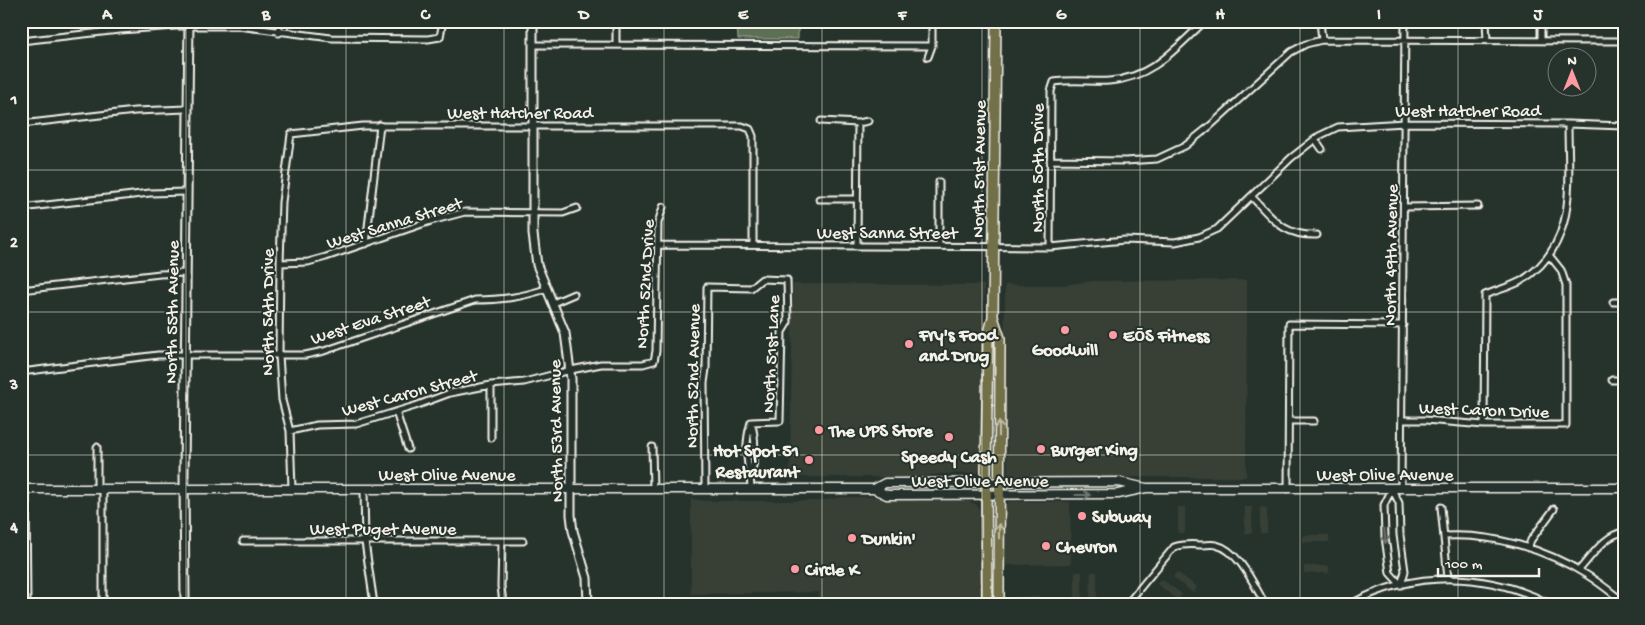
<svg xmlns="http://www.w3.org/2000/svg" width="1645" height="625" font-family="'Gochi Hand',sans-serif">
  <rect width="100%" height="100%" fill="#26332d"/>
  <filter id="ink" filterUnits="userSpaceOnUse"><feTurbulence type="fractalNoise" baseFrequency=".02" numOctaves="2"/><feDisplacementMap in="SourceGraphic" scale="10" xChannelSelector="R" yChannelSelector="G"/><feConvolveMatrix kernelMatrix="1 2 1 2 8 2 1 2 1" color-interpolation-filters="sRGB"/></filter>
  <g filter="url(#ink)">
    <!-- built -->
    <path fill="#374036" d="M1247 280 1246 477H1014L1008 475 1007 430 1004 413 1005 285H1064L1093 281Z
      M793 284 984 285 983 466 978 473 938 474 916 477H790Z
      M843 497H892L919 501H968L977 505 980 512 981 604H820L819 592 691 594V499L705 501H819Z
      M1010 501 1070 502 1071 564 1006 565 1005 509 1007 503Z
      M1178 507H1185V533H1178Z
      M1245 507H1252V533H1245Z
      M1260 507 1267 508V533H1260Z
      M1303 535H1329V542H1303Z
      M1304 566H1329V573H1304Z
      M1075 572H1082V598H1075Z
      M1091 572H1097V597H1090Z
      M1177 572 1197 587 1193 593 1173 577Z
      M1161 579 1182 594 1178 600 1157 584Z
      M1015 597H1040V604H1015Z"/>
    <!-- green -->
    <path fill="#5c6f52" stroke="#a8b09d" d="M737 21H798V39H738Z"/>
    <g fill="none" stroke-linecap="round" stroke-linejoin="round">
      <!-- minor casing -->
      <g stroke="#f4f1e8" stroke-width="9">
        <path id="minor" d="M279 21V33
          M1320 21 1322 40
          M1486 21 1487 41
          M21 41 120 30 176 26H238L331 38 428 39 440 37 443 21
          M1541 41V21
          M534 45 932 46
          M616 45V21
          M928 57 932 46V21
          M821 121 858 123 868 121
          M21 124 135 111 187 109
          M1315 139 1322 149
          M1050 160 1125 161 1157 159 1185 146 1210 126 1291 52 1306 44 1322 40 1624 41
          M1252 197C1273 219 1283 236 1317 235
          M819 199H857
          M1404 207 1478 206
          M21 208 150 193 186 192
          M366 244 380 125
          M657 245 1050 247 1125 240 1175 242 1199 237 1217 229 1291 158 1319 136 1338 127 1405 123 1568 124 1624 126
          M857 245 858 123
          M939 246V182
          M1050 247 1051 91 1054 82C1072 79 1091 82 1109 81 1152 78 1175 49 1205 21
          M280 263 308 262 326 257 431 221 465 212 563 213 577 208
          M21 290 160 274 186 273
          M1613 302H1624
          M553 303 574 294
          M21 372 158 355H305L324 351 475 300C502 300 521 297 546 289
          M1612 380H1624
          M396 412 408 449
          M1402 420H1425L1484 425H1566V285L1561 270 1549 255
          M1289 421H1314
          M751 422C747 435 746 452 748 465 749 474 751 480 751 489
          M751 422C756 437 756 459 751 474
          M1484 425 1485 295C1497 290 1510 287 1521 281 1579 245 1568 182 1568 124
          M290 431 317 425 356 424 415 406 450 393 491 385 524 382 571 370 601 364H643L654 361 656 351 658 223 663 207
          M491 438V385
          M97 447V489
          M652 447 653 489
          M1401 488 1405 21
          M26 489 27 604
          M103 489V604
          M292 489 290 431 282 400 279 355 280 263 282 202 291 134 363 126H742L750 129 753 136V245
          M364 489 365 542 374 604
          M705 489 704 383 706 369 707 287 751 288 762 279 787 280 788 322 782 332 780 421 751 422
          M1288 489 1289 324 1403 325
          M1392 489 1384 505 1385 537 1390 573 1401 585
          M1392 489 1399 503 1400 535 1405 571 1401 585
          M1441 507 1448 579
          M1444 536C1493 533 1545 549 1587 575 1600 583 1612 593 1624 602
          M243 541H523
          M502 541 501 586 503 604
          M1528 548 1531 540 1554 509
          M1579 570C1592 556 1604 535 1624 532
          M1127 604 1174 547C1183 544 1191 544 1201 545 1206 545 1212 544 1216 545 1239 550 1254 585 1265 604
          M1351 604C1413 570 1487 571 1550 604"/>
      </g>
      <!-- tertiary casing -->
      <g stroke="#f4f1e8" stroke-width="11">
        <path id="tertiary" d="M533 21V234L537 265 565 333 571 379V515L573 531 587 578 588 604
          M185 604 184 475 189 21"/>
      </g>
      <!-- secondary casing -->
      <g stroke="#f4f1e8" stroke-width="11">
        <path id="secondary" d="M21 489H874L887 495 1118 494 1146 488
          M874 489 885 483 1119 482 1146 488H1624"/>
      </g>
      <!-- primary casing -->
      <g stroke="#f4f1e8" stroke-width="12">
        <path id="primary" d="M993 317 1000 338 999 604
          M987 604 986 471 988 337 993 317 996 21"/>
      </g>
      <!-- minor -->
      <use href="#minor" stroke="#26332d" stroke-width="5"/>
      <!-- tertiary -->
      <use href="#tertiary" stroke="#26332d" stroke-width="7"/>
      <!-- secondary -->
      <use href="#secondary" stroke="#26332d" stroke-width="8"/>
      <!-- primary -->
      <use href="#primary" stroke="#726f4a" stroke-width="9"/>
    </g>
    <!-- one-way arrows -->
    <defs><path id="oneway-shaft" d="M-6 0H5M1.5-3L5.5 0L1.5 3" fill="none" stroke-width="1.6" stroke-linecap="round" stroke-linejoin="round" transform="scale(1.25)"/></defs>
    <g stroke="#c0bda9">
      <use href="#oneway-shaft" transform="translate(999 429) rotate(-90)"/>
      <use href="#oneway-shaft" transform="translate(999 531) rotate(-90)"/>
    </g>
    <g stroke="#6e766e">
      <use href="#oneway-shaft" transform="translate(1083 495)"/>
      <use href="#oneway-shaft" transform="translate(1385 536) rotate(85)"/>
    </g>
  </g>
  <!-- grid -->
  <path fill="none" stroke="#f4f1e8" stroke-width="1" stroke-opacity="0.55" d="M186 21V604M346 21V604M504 21V604M664 21V604M822 21V604M982 21V604M1140 21V604M1300 21V604M1458 21V604M21 170H1624M21 312H1624M21 455H1624"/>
  <!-- markers -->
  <g fill="#ff9aa2" stroke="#26332d" stroke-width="2">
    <circle cx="1065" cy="330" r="5"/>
    <circle cx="1113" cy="335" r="5"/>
    <circle cx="909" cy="344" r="5"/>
    <circle cx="819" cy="430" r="5"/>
    <circle cx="949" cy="437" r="5"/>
    <circle cx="1041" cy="449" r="5"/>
    <circle cx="809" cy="460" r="5"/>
    <circle cx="1082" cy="516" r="5"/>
    <circle cx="852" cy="538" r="5"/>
    <circle cx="1046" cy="546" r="5"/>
    <circle cx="795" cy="569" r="5"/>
  </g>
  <g text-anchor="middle" stroke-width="4" stroke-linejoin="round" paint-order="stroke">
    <!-- street labels -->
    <g font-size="18" fill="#f4f1e8" stroke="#26332d">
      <text x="1468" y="116">West Hatcher Road</text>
      <text x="520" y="118">West Hatcher Road</text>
      <text transform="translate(1037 168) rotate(-90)" y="6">North 50th Drive</text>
      <text transform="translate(978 169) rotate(-89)" y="6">North 51st Avenue</text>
      <text transform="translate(394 222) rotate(-17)" y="6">West Sanna Street</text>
      <text x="887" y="238">West Sanna Street</text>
      <text transform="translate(1390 255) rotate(-89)" y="6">North 49th Avenue</text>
      <text transform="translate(644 284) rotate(-87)" y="6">North 52nd Drive</text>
      <text transform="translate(171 312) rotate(-89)" y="6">North 55th Avenue</text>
      <text transform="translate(267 312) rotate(-90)" y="6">North 54th Drive</text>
      <text transform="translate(370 319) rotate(-18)" y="6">West Eva Street</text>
      <text transform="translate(770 354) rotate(-87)" y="6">North 51st Lane</text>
      <text transform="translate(692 376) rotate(-89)" y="6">North 52nd Avenue</text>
      <text transform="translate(409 392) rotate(-15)" y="6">West Caron Street</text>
      <text transform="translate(1484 409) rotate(2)" y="6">West Caron Drive</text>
      <text transform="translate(555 431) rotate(-91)" y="6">North 53rd Avenue</text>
      <text x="447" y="480">West Olive Avenue</text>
      <text x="1385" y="480">West Olive Avenue</text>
      <text x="980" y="486">West Olive Avenue</text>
      <text x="383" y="534">West Puget Avenue</text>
    </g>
    <!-- poi labels -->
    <g font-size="18" font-weight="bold" fill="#f4f1e8" stroke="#26332d" text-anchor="start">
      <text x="919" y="340">Fry's Food<tspan x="919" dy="21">and Drug</tspan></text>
      <text x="1123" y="341">EōS Fitness</text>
      <text x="1065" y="355" text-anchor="middle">Goodwill</text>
      <text x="829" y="436">The UPS Store</text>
      <text x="1051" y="455">Burger King</text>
      <text x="799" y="456" text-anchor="end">Hot Spot 51<tspan x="799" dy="21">Restaurant</tspan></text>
      <text x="949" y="462" text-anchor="middle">Speedy Cash</text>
      <text x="1092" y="522">Subway</text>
      <text x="862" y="544">Dunkin'</text>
      <text x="1056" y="552">Chevron</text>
      <text x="805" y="575">Circle K</text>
    </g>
  </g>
  <!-- margin -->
  <rect width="1645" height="625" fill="none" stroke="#26332d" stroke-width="55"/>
  <!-- north arrow -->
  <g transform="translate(1572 72)"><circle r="24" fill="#26332d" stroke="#787f78"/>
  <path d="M0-4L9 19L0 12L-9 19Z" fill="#ff9aa2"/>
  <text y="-8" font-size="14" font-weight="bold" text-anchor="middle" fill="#f4f1e8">N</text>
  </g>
  <!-- scale -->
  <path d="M1438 568v8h101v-8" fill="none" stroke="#f4f1e8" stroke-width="2.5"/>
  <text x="1445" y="568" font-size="15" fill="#f4f1e8" stroke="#26332d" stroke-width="4" paint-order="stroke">100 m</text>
  <rect x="28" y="28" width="1590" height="570" fill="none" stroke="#f4f1e8" stroke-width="2"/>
  <g font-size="16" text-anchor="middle" font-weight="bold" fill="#f4f1e8">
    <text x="107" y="19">A</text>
    <text x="266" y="19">B</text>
    <text x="425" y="19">C</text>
    <text x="584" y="19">D</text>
    <text x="743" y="19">E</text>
    <text x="902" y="19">F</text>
    <text x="1061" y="19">G</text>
    <text x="1220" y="19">H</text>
    <text x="1379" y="19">I</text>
    <text x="1538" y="19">J</text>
    <text x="14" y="104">1</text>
    <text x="14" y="247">2</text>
    <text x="14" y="389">3</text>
    <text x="14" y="532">4</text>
  </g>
</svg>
